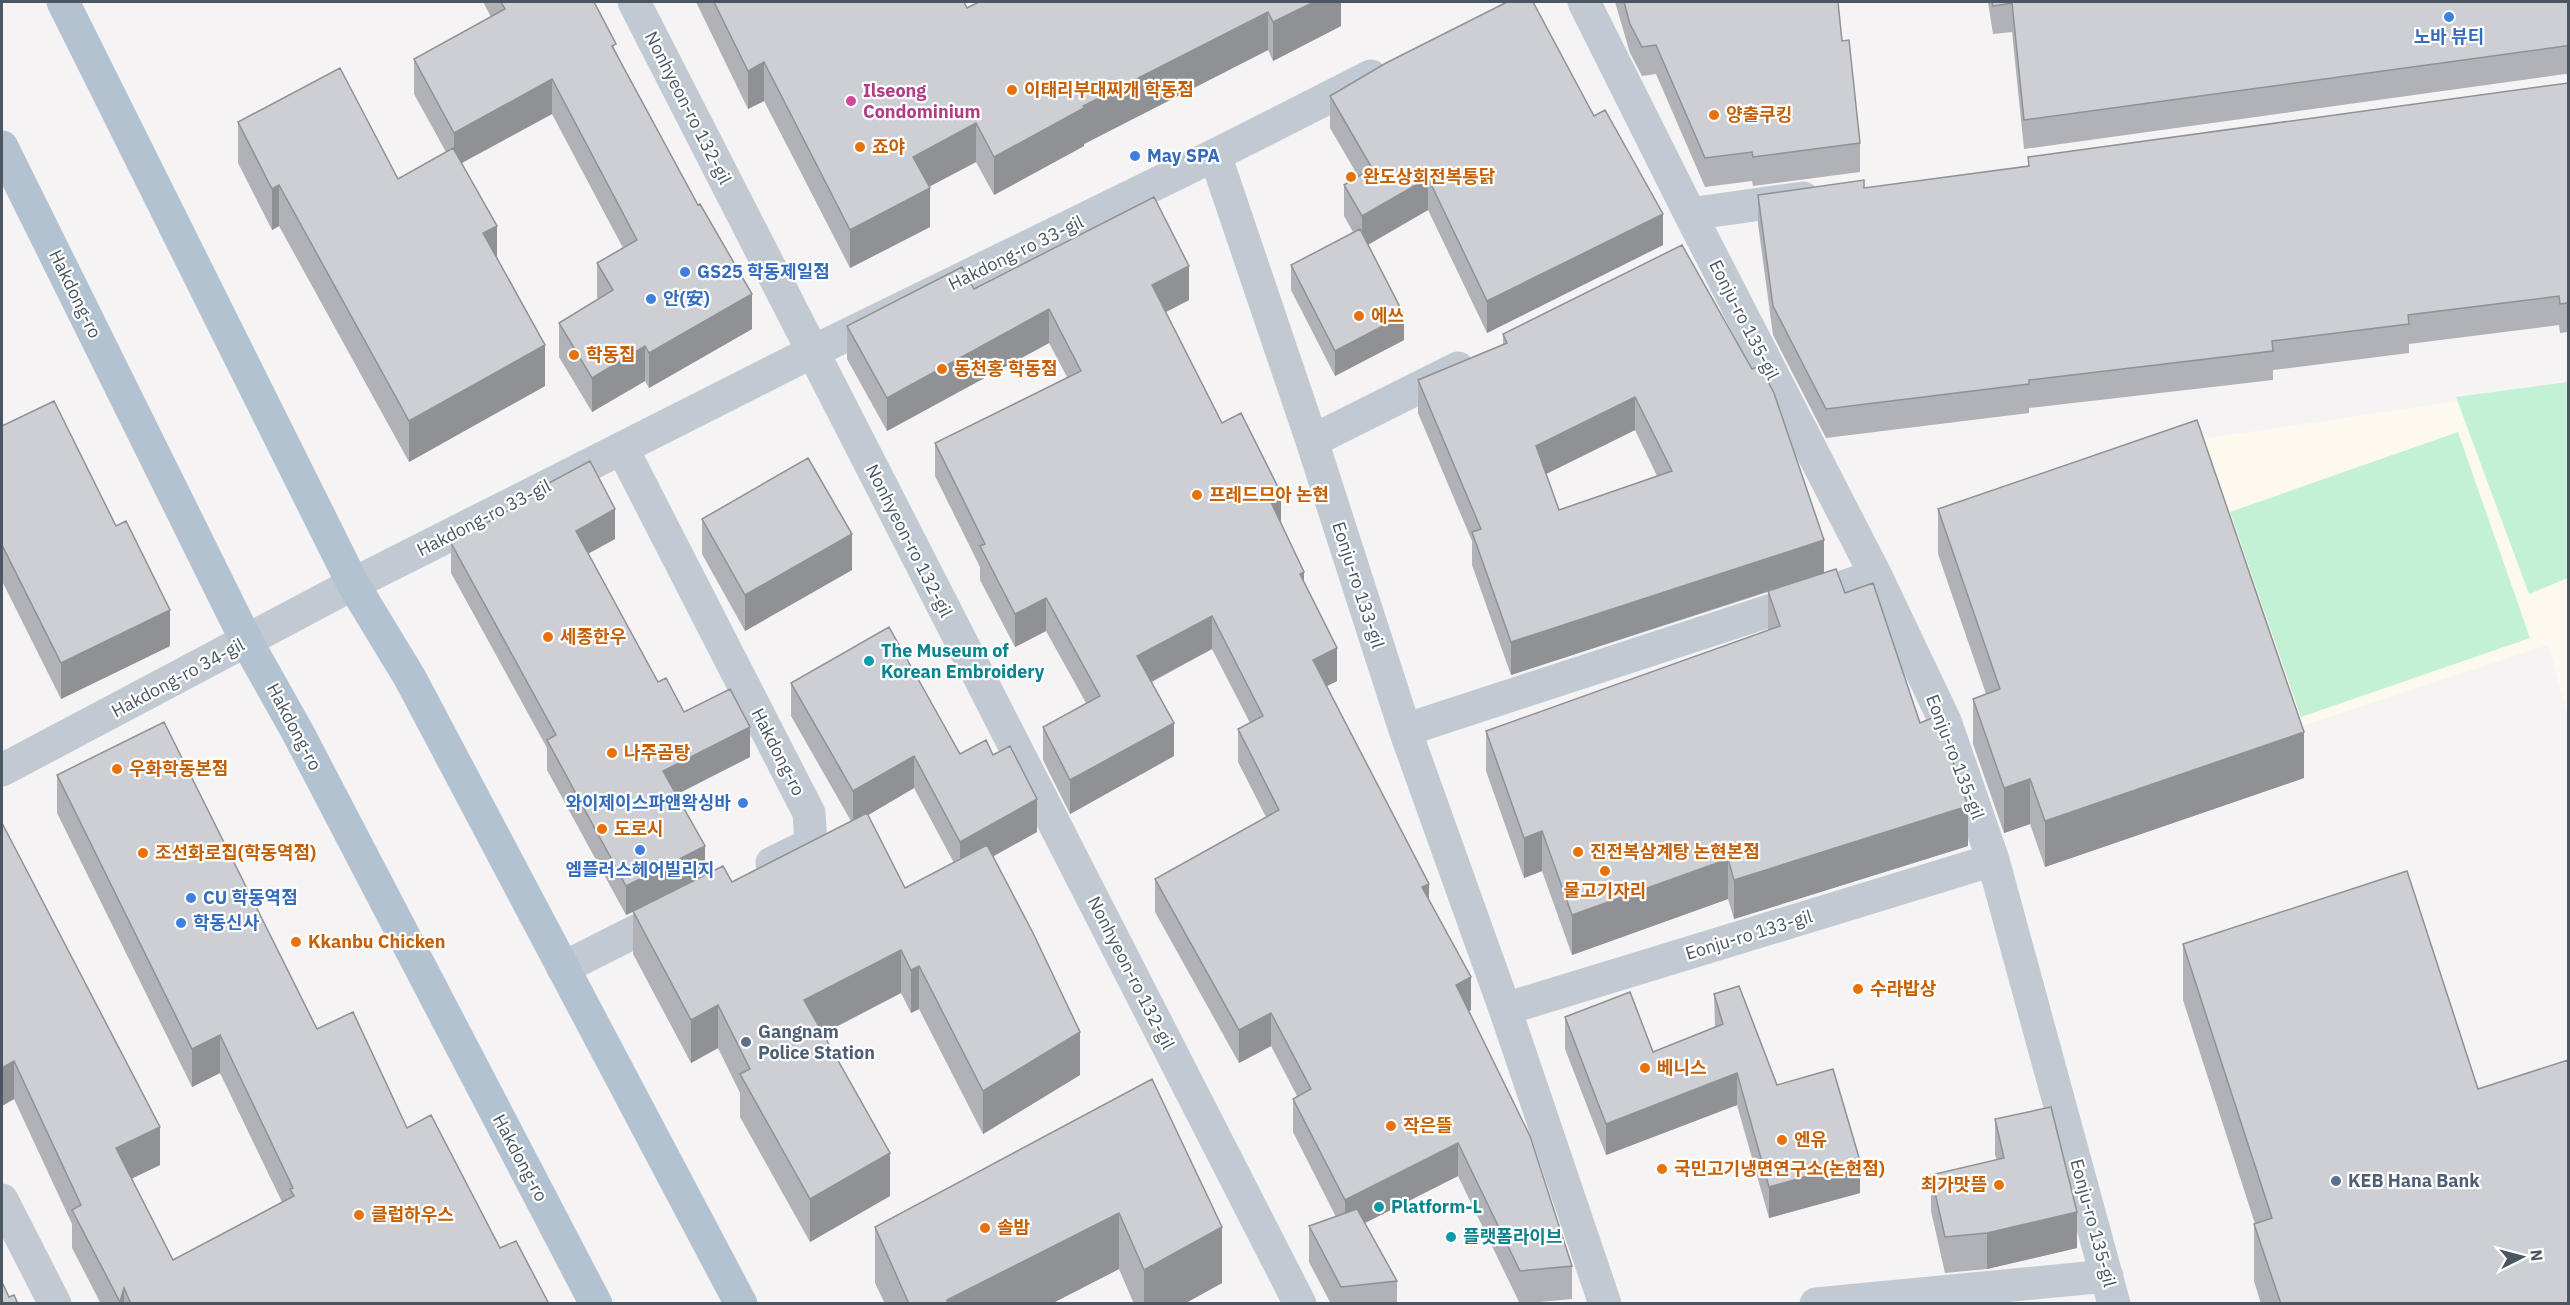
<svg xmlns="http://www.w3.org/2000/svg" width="2570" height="1305" font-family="'IBM Plex Sans','Noto Sans KR',sans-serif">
  <rect width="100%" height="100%" fill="#f5f3f3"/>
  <!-- commercial -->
  <path fill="#fdf9ef" d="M2568 385V716L2548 645 2296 728 2201 439Z"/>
  <!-- green -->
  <path fill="#c3f1d5" d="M2568 382V578L2529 594 2456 397Z
    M2458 432 2530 638 2301 717 2230 512Z"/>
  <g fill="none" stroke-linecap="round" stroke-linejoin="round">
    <!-- minor -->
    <path stroke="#c1cad2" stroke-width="33" d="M634 2 1300 1304
      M1584 2 1690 214 1876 576 1945 721 1993 860 2114 1304
      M1215 155 1312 441 1405 730 1505 1009 1605 1304
      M1690 214 1803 198
      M1312 441 1458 368
      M622 448 809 813 811 844 772 863
      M1405 730 1876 576
      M2 770 353 584 812 352 1215 155 1371 76
      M563 968 672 913
      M1505 1009 1993 860
      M2 1200 55 1304
      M1816 1304 2107 1276"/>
    <!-- major -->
    <path stroke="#b3c2d1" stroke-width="33" d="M63 2 353 584 410 678 741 1304
      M2 147 247 642 297 731 596 1304"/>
  </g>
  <!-- wall -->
  <path fill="#b0b2b7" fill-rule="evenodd" d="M483 2H594L616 52 752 329 649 388 645 381 592 412 559 357V323L599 299 597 297V263L623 248 552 114 462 163 545 386 409 462 279 226 272 230 238 163V122L398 179 446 152 414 94V59L491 17Z
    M696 2H964L967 8 1341 2V26L1273 61 1268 50 1084 144V146L994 195 976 162 929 187 930 227 850 268 764 101 748 109Z
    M1615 2H1838L1842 41 1860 143V172L1753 186 1752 181 1705 187 1656 74 1642 76 1630 53Z
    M1988 2H2568V75L2565 74 2024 149 2012 32 1993 34Z
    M2568 83V332L2560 333 2559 325 2409 344V353L2273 370V380L2029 408V413L1826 438 1773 335 1758 224V195L1864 188 2028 166V157Z
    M1330 96 1663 245 1487 333 1428 210 1368 245 1404 340 1335 376 1291 290V265L1353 232 1344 216V185L1358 176 1330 128Z
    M1682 245 1824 573 1845 593 1920 723 1968 846 1734 919 1728 899 1572 955 1542 871 1524 878 1486 771V731L1768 630V592L1511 675 1472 565V541L1418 413V380L1503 345V334ZM1635 430 1657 476 1559 510 1546 474Z
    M974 289 1189 300 1166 312 1222 423 1281 522 1304 582 1337 681 1327 686 1429 899 1471 1010 1469 1011 1572 1266V1299L1520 1304 1458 1176 1365 1223 1397 1281V1304H1331L1309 1262V1226L1336 1217 1293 1132V1099L1297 1096 1271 1046 1239 1063 1155 912V879L1266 817 1238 762V729L1250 723 1212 649 1152 682 1174 756 1070 814 1043 760V727L1086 703 1046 631 1015 647 980 580V567L935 476V443L1067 377 1049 343 887 431 847 359V326Z
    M2 426 116 526 170 646 61 699 2 581Z
    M534 491 615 539 588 554 658 682 684 712 750 757 676 795 705 875 732 882 851 821 791 716V683L960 754 993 755 1037 832 993 856 1080 1075 983 1134 919 1009 911 1013 901 993 823 1034 890 1196 810 1242 740 1117V1093L718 1048 691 1063 633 954V912L626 915 547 770V748L451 573V543L534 496ZM914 788 954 863 905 888 868 815Z
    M1938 509 2304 778 2045 867 2030 824 2004 833 1973 744V699L1986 694 1938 554Z
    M702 519 852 570 745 631 702 554Z
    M57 775 317 1029 407 1128 500 1248 549 1304H101L72 1248V1224L14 1099 2 1106V823L160 1165 131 1179 173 1260 282 1202 220 1073 192 1087 57 813Z
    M2183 944 2478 1089 2568 1304H2261L2254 1281V1224H2255L2183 1000Z
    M1714 994 1777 1085 1860 1193 1769 1218 1737 1105 1606 1155 1565 1049V1017L1653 1052 1715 1028Z
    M1152 1079 1222 1283 1184 1304H1134L1119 1269 1051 1304H885L875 1283V1227Z
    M1995 1119 2077 1248 1987 1269 1945 1273 1931 1211V1175L1997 1160 1995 1155Z"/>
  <!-- shaded-wall -->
  <path fill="#909195" d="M1314 2H1341V26L1273 61V22Z
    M1268 12V50L1084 144V146L994 195V157L1083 106Z
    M764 62V101L748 109V71Z
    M552 79V114L454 167V133Z
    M976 123V162L913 195V157Z
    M1428 178V210L1362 248V216Z
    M279 185V226L272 230V189Z
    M930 188V227L850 268V230Z
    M1663 214V245L1487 333V301Z
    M497 226V267L483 233Z
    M1189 266V300L1152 319V285Z
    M752 294V329L649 388V353Z
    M1049 309V343L887 431V398Z
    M1404 315V340L1335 376V351Z
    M545 345V386L409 462V421Z
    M645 346V381L592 412V378Z
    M1635 397V430L1536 479V446Z
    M1281 493V526L1269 498Z
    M615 509V539L576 560V531Z
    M852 534V570L745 631V595Z
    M1824 540V573L1511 675V642Z
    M1304 572V605L1300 574Z
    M1046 598V631L1015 647V614Z
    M170 610V646L61 699V663Z
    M1212 616V649L1137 689V656Z
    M1337 648V681L1313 693V660Z
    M1174 723V756L1070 814V780Z
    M750 727V757L663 801V771Z
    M2304 732V778L2045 867V821Z
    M914 756V788L853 824V791Z
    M2030 779V824L2004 833V788Z
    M1037 799V832L960 875V842Z
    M1968 806V846L1734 919V880Z
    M1542 831V871L1524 878V838Z
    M705 846V876L626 915V886Z
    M1728 859V899L1572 955V915Z
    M1429 884V918L1422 887Z
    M901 950V993L804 1043V1000Z
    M919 966V1009L911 1013V970Z
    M1471 977V1010L1456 1019V985Z
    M718 1005V1048L691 1063V1020Z
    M1271 1013V1046L1239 1063V1030Z
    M1080 1032V1075L983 1134V1091Z
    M220 1035V1073L192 1087V1049Z
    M14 1061V1099L2 1106V1068Z
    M1737 1073V1105L1606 1155V1124Z
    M160 1127V1165L116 1186V1148Z
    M1458 1143V1176L1345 1233V1200Z
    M890 1153V1196L810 1242V1199Z
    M1860 1161V1193L1769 1218V1187Z
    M2077 1212V1248L1987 1269V1233Z
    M1119 1213V1269L1051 1304H947V1300Z
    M1222 1227V1283L1184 1304H1144V1270Z
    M124 1288V1304H120V1302Z"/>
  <!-- building -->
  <path fill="#cdcfd5" stroke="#909195" stroke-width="1.5" fill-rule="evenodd" d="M501 2H594L616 44 612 46 698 205 700 204 752 294 649 353 645 346 592 378 559 323 613 290 597 263 637 240 552 79 454 133 414 59 505 9Z
    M714 2H964L967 8 979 2H1314L1273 22 1268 12 1083 106 1084 108 994 157 976 123 913 157 930 188 850 230 764 62 748 71Z
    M1507 2H1533L1594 116 1605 110 1663 214 1487 301 1428 178 1362 216 1344 185 1372 168 1330 96 1386 63Z
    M1624 2H1838L1842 41 1849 40 1860 143 1753 157 1752 152 1705 158 1656 45 1642 47 1630 24Z
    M1992 2H2568V46H2565L2024 120 2012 3 1993 6Z
    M340 68 398 179 453 148 497 226 483 233 545 345 409 421 279 185 272 189 238 122Z
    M2568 83V303L2560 304 2559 296 2408 315 2409 324 2272 341 2273 351 2029 380V384L1826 409 1773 306 1758 195 1864 180V188L2029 166 2028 157Z
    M1154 197 1189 266 1152 285 1222 423 1241 413 1281 493 1269 498 1304 572 1300 574 1337 648 1313 660 1429 884 1422 887 1471 977 1456 985 1530 1136 1572 1266 1520 1271 1458 1143 1345 1200 1293 1099 1311 1089 1271 1013 1239 1030 1155 879 1279 810 1238 729 1263 716 1212 616 1137 656 1174 723 1070 780 1043 727 1100 696 1046 598 1015 614 980 546 985 544 935 443 1081 371 1049 309 887 398 847 326 962 267 974 289Z
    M1360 229 1404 315 1335 351 1291 265Z
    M1682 245 1752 369 1760 366 1774 393 1824 540 1511 642 1472 532 1481 529 1418 380 1507 343 1503 334ZM1635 397 1672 471 1559 510 1536 446Z
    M54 401 116 526 126 521 170 610 61 663 2 545V426Z
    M2197 420 2304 732 2045 821 2030 779 2004 788 1973 699 2000 689 1938 509Z
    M808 458 852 534 745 595 702 519Z
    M590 461 615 509 576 531 658 682 666 678 684 712 730 689 750 727 663 771 705 846 626 886 547 740 556 735 451 543 536 495 534 491Z
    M1836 569 1845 593 1873 583 1920 723 1937 716 1968 806 1734 880 1728 859 1572 915 1542 831 1524 838 1486 731 1780 626 1768 591Z
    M889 627 960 754 986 740 993 755 1010 746 1037 799 960 842 914 756 853 791 791 683Z
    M164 722 317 1029 353 1012 407 1128 431 1115 500 1248 516 1241 549 1304H131L124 1288 120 1302 72 1210 81 1205 14 1061 2 1068V823L160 1127 116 1148 173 1260 294 1196 290 1189 293 1188 220 1035 192 1049 57 775Z
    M867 813 905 888 987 845 1033 933 1080 1032 983 1091 919 966 911 970 901 950 804 1000 890 1153 810 1199 740 1074 750 1069 718 1005 691 1020 633 911 723 866 732 882Z
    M2407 871 2478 1089 2568 1060V1304H2281L2254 1224 2272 1218 2183 944Z
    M1739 986 1777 1085 1833 1069 1860 1161 1769 1187 1737 1073 1606 1124 1565 1017 1630 992 1653 1052 1723 1024 1714 994Z
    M1152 1079 1222 1227 1144 1270 1119 1213 947 1300 948 1304H909L875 1227Z
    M2051 1107 2077 1212 1987 1233 1945 1237 1931 1175 2004 1158 1995 1119Z
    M1357 1209 1397 1281 1341 1287 1309 1226Z
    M2 1282 9 1297 14 1295 18 1304H2Z"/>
  <!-- markers -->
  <g fill="#3f7fe0" stroke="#fff" stroke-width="2">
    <circle cx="2449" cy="17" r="6"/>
    <circle cx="1135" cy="156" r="6"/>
    <circle cx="685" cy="272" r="6"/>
    <circle cx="651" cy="299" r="6"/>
    <circle cx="743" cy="803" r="6"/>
    <circle cx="640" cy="850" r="6"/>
    <circle cx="191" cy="898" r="6"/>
    <circle cx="181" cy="923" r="6"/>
  </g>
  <g fill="#e8710a" stroke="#fff" stroke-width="2">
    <circle cx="1012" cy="90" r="6"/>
    <circle cx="1714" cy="115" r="6"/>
    <circle cx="860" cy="147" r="6"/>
    <circle cx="1351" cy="177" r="6"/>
    <circle cx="1359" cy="316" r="6"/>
    <circle cx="574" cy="355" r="6"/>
    <circle cx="942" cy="369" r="6"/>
    <circle cx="1197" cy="495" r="6"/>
    <circle cx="548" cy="637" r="6"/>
    <circle cx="612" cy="753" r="6"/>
    <circle cx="117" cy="769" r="6"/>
    <circle cx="602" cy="829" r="6"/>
    <circle cx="1578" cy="852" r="6"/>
    <circle cx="143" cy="853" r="6"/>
    <circle cx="1605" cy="871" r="6"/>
    <circle cx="296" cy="942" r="6"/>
    <circle cx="1858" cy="989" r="6"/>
    <circle cx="1645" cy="1068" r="6"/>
    <circle cx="1391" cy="1126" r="6"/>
    <circle cx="1782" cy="1140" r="6"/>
    <circle cx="1662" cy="1169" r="6"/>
    <circle cx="1999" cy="1185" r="6"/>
    <circle cx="359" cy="1215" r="6"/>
    <circle cx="985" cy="1228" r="6"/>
  </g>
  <circle fill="#d1479c" stroke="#fff" stroke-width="2" cx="851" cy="101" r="6"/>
  <g fill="#0f9aa8" stroke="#fff" stroke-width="2">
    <circle cx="869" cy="661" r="6"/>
    <circle cx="1379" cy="1207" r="6"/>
    <circle cx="1451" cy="1237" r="6"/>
  </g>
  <g fill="#5c6f8a" stroke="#fff" stroke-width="2">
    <circle cx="746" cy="1042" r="6"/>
    <circle cx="2336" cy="1181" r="6"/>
  </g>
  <g text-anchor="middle" stroke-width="4.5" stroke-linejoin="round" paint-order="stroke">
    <!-- shop labels -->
    <g font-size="18" font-weight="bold" fill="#366cbe" stroke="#fff" text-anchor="start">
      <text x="2449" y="43" text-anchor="middle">노바 뷰티</text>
      <text x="1147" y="162">May SPA</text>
      <text x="697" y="278">GS25 학동제일점</text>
      <text x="663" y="305">안(安)</text>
      <text x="731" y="809" text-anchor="end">와이제이스파앤왁싱바</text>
      <text x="640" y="876" text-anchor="middle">엠플러스헤어빌리지</text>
      <text x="203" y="904">CU 학동역점</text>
      <text x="193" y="929">학동신사</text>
    </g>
    <!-- food labels -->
    <g font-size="18" font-weight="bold" fill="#c56008" stroke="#fff" text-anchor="start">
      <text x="1024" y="96">이태리부대찌개 학동점</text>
      <text x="1726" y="121">양출쿠킹</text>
      <text x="872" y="153">죠야</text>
      <text x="1363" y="183">완도상회전복통닭</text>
      <text x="1371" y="322">에쓰</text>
      <text x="586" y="361">학동집</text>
      <text x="954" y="375">동천홍 학동점</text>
      <text x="1209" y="501">프레드므아 논현</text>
      <text x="560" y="643">세종한우</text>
      <text x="624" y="759">나주곰탕</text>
      <text x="129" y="775">우화학동본점</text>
      <text x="614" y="835">도로시</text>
      <text x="1590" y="858">진전복삼계탕 논현본점</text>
      <text x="155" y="859">조선화로집(학동역점)</text>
      <text x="1605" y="897" text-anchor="middle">물고기자리</text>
      <text x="308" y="948">Kkanbu Chicken</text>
      <text x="1870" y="995">수라밥상</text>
      <text x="1657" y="1074">베니스</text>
      <text x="1403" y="1132">작은뜰</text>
      <text x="1794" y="1146">엔유</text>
      <text x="1674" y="1175">국민고기냉면연구소(논현점)</text>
      <text x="1987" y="1191" text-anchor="end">최가맛뜸</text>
      <text x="371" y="1221">클럽하우스</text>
      <text x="997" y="1234">솔밤</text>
    </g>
    <!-- hotel labels -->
    <g font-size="18" font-weight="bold" fill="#b23c85" stroke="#fff" text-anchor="start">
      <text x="863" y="97">Ilseong<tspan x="863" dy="21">Condominium</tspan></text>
    </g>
    <!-- street labels -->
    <g font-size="18" fill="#4a5661" stroke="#fff">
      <text transform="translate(688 108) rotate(63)" y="6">Nonhyeon-ro 132-gil</text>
      <text transform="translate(1016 253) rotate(-26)" y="6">Hakdong-ro 33-gil</text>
      <text transform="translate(75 294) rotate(64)" y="6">Hakdong-ro</text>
      <text transform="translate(1744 320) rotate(63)" y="6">Eonju-ro 135-gil</text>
      <text transform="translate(484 518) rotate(-27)" y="6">Hakdong-ro 33-gil</text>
      <text transform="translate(909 541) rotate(63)" y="6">Nonhyeon-ro 132-gil</text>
      <text transform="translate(1358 585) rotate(72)" y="6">Eonju-ro 133-gil</text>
      <text transform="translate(178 678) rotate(-28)" y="6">Hakdong-ro 34-gil</text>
      <text transform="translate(294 727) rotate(62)" y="6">Hakdong-ro</text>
      <text transform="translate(778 752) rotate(63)" y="6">Hakdong-ro</text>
      <text transform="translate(1955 757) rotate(69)" y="6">Eonju-ro 135-gil</text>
      <text transform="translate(1749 935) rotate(-17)" y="6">Eonju-ro 133-gil</text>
      <text transform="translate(1131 973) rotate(63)" y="6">Nonhyeon-ro 132-gil</text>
      <text transform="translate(520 1158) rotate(62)" y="6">Hakdong-ro</text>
      <text transform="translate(2093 1223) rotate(75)" y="6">Eonju-ro 135-gil</text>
    </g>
    <!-- culture labels -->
    <g font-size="18" font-weight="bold" fill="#0d838f" stroke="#fff" text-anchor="start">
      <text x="881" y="657">The Museum of<tspan x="881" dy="21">Korean Embroidery</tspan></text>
      <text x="1391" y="1213">Platform-L</text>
      <text x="1463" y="1243">플랫폼라이브</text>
    </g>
    <!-- service labels -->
    <g font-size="18" font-weight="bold" fill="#4e5e75" stroke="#fff" text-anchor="start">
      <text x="758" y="1038">Gangnam<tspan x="758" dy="21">Police Station</tspan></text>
      <text x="2348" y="1187">KEB Hana Bank</text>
    </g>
  </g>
  <!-- border -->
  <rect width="2570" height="1305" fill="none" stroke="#4a5661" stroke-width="6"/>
  <!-- north arrow -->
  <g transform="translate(2522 1257) rotate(84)" stroke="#ffffff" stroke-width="4.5" paint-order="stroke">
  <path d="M0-4.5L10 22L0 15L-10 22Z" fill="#4a5661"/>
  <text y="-9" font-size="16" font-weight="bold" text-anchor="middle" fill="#4a5661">N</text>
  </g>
</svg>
